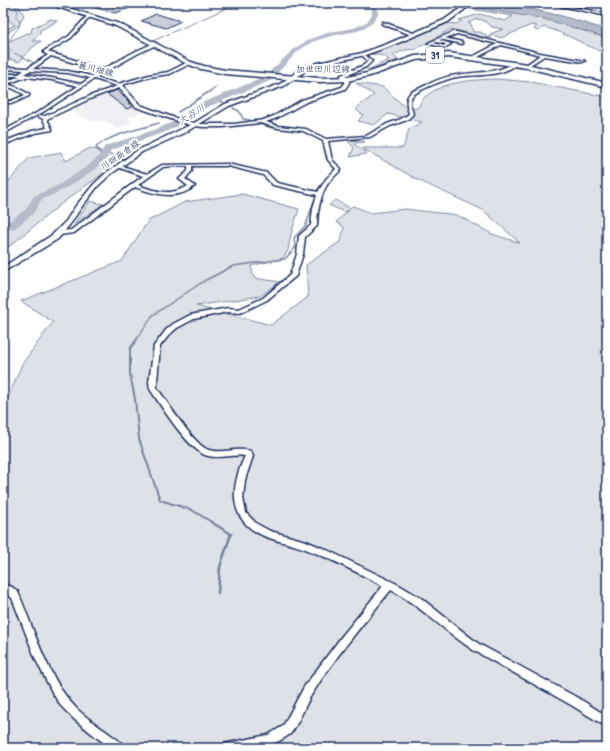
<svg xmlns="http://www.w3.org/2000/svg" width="610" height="751" font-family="'Patrick Hand','Klee One',sans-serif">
  <rect width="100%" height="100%" fill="#fff"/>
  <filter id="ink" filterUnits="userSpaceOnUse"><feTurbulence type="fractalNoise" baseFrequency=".025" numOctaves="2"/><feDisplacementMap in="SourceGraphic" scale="8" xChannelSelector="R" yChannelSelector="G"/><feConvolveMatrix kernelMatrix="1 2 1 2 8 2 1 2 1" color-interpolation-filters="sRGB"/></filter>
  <g filter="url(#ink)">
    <!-- built -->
    <path fill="#eff0f4" d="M112 90 122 99 142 112 128 117 132 123 117 129 105 121H91L68 109Z"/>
    <!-- green -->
    <path fill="#dee1e7" stroke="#7c88a2" d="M3 3H17L24 15 19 25 3 36V31L15 25C5 18 3 15 3 3Z
      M450 3 550 17 607 39V54C586 46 566 33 544 27L539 31 535 30 534 29 537 26 531 25 501 38 490 34 503 29 492 27 483 20 477 19 468 23 471 24 473 32H480L492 38H487L451 29 416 49 405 50 393 55 398 60 369 71 367 70 389 60 384 56 371 54 447 23 457 24 461 21 459 20 480 14 505 21 513 16 452 6Z
      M51 19 57 21 39 31 41 33 32 41H41L32 48 19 62 9 59V52L3 51V42C14 42 20 33 31 33L32 28Z
      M496 79 531 82 607 97V748H3V410L22 364 53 322 21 301 122 261 148 221 185 202 242 194 299 209 291 234 288 251 283 258 251 266 254 278 280 282 260 296 196 306 271 325 308 297 306 265 341 241 344 227 336 222 349 210 344 212 329 205 335 200 350 208 353 206 371 213 405 209 457 215 492 234 520 243 483 210 418 180 362 148H403L409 129 422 122 388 114 374 125 358 121 363 115 355 109 374 95 356 83 383 87 405 107 418 108C420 104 422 99 425 97 443 81 473 80 496 79Z
      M362 140 365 142 355 143V145L367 153 366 154 350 157 354 148 348 141Z
      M90 148 125 158 66 200 11 245 3 248V188L29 158 61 152 66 161Z
      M90 201 103 204 74 224Z"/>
    <!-- water -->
    <path fill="#b5bbca" stroke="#77839f" d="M447 3H504L562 16 607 30V38L544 19Z"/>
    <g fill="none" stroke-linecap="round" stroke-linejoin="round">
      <!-- stream-far3 -->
      <path stroke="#77839f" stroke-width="1" d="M14 3 18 11 16 16C21 22 21 25 16 31
        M15 32 6 45 14 53 33 62 29 67
        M155 40 238 3
        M3 74 21 72
        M213 89 217 86"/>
      <!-- stream-far2 -->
      <path stroke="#77839f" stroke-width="1.5" d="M216 100 223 102
        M233 108 239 111 243 119 250 120
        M178 112 215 88
        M259 124 273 128 291 129
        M324 142 326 157 335 169 332 173
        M103 157 96 147C113 133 138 130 159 123
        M134 343 153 315 204 281 233 266 285 259 295 248 294 238 306 225 318 189 326 179"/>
      <!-- stream-far1 -->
      <path stroke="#77839f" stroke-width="2" d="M135 342 130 349V374L135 399 139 439 160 500 192 510 213 523"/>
      <!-- stream -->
      <path stroke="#77839f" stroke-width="2.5" d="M211 522 231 534 220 567 218 593"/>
      <!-- river -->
      <path fill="#b5bbca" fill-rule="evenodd" d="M371 3H377L378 14 371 24 358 31 331 36 312 42 298 51 270 81 198 111 189 121 163 133 111 150 105 161 95 169 63 190 41 200 33 214 15 228 3 232V225L25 210 34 196 57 186 89 165 98 157 105 146 157 129 183 117 192 107 264 77 294 49 308 40 330 32 354 28 367 22 372 14Z"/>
    </g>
    <!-- building -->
    <path fill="#caceda" stroke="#1b2f5e" d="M102 3H115L130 8 115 13 92 7Z
      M156 14 181 21 166 28 141 21Z
      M117 90 130 103H128L133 107 127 109 107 94Z"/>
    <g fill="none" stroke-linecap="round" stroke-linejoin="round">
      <!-- minor casing -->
      <g stroke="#1b2f5e" stroke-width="3">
        <path id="minor" d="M547 3H554L607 14V16Z
          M88 15 91 16 71 38 48 52 104 69 134 52 154 43H156V45L137 54 96 77 118 84 149 75 168 72 188 62H190V64L170 74 149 77 122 85 140 105 175 118 171 119 136 107 119 88 92 98 47 119 52 129V130L35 133 3 145V142L32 131 47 128 43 119 39 117V115L45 116 90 96 117 86 94 79 43 112 3 134V131L40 111 78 86 52 80 26 77 7 84 16 87 29 94V96L14 103H3V101H11L25 95 14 89 3 85V83L20 76H3V74H19L24 70 3 69V67L28 68 48 55 44 53V51L69 36ZM51 56 101 71 92 76 68 71 33 69ZM29 71 68 73 90 78 81 84 52 78 24 74Z
          M383 22 416 34 417 35 414 36 382 24Z
          M453 32H457L540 53 585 61 583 62 544 56 527 67H526V65L540 55 501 45 474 59H472V57L497 44 457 34 445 38 462 42V44L444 40 443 39 439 40 451 44 444 48 428 43ZM436 42 446 44 444 46 434 43Z
          M363 53 372 61 366 67 345 76 349 79V83L345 89 306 102 277 118 266 122 278 126 306 129 326 139 366 136 387 124 401 119 409 114C407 106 404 99 411 92 424 87 436 79 451 76 472 71 494 75 514 63L517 64C500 78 477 74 457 77 446 79 420 89 412 96L410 102 413 114 407 120 390 126 370 137 328 141 332 160 341 169C338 174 334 176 330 181 321 191 317 212 317 226L305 237 303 254 296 276 267 300 240 313 228 312 194 319 177 328 170 334 160 346 157 382V388C168 402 194 446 209 450 222 454 237 447 250 451L253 456 245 480 243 498 246 513 257 524 270 531 306 541 325 549 399 585 421 598 466 634 479 644 578 698 607 716V727L571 705 473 650C444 631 421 606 391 590 363 624 335 657 312 694 306 703 296 729 290 734 270 750 246 748 223 748L224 744 228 743 268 735 283 726 304 687 342 636 383 586C358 573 334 560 308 550 294 544 279 542 264 536 228 521 230 487 245 456 233 454 220 459 208 456 191 453 160 405 150 389L149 382 154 346 166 330 173 324 190 315 228 308 239 309 263 298 290 275 297 254 299 236 311 225 313 208 317 195 273 185 263 175 228 166H192V171L185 179 195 186C177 201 154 194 135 187L74 233 60 235 57 233 60 231 71 230 143 176 117 167V166L119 165 147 174 162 165 228 164 267 173 277 183 318 192 326 179 336 169 328 160 323 141 303 131 278 128 260 123 223 127H203L195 126 193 125 195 124H234L263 120 274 116 302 100 342 87 345 83V79L341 77V75L364 65 368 61 361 54ZM175 166H188V171L179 179 188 186C170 196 157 192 138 185L163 167Z
          M3 584 12 587 18 592C34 629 48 680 77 709 91 722 108 732 123 744L124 748H110L75 720 61 706 52 692 36 660 12 598 3 592Z"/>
      </g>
      <!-- tertiary casing -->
      <g stroke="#1b2f5e" stroke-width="3">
        <path id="tertiary" d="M468 3H473L448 22 391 46 365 55 309 68 284 86 229 106 186 132 142 152 111 174 98 186 80 209 71 223 58 239 3 272V267L52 235 66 221 75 207 94 184 107 172 138 150 190 125 171 119V117L194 123 225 104 280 84 305 66 362 53 387 44 444 20Z"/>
      </g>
      <!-- primary casing -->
      <g stroke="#1b2f5e" stroke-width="3">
        <path id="primary" d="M45 3H53L120 24 191 62 204 66 225 70 320 78 347 77 367 73 415 56 449 53 527 64 607 83V87L527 68 449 57 416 60 370 76 347 81 320 82 225 74 201 69 187 64 116 26Z"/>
      </g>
      <!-- minor -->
      <use href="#minor" fill="#fff" fill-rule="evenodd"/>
      <!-- tertiary -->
      <use href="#tertiary" fill="#fff" fill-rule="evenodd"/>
      <!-- primary -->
      <use href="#primary" fill="#fff" fill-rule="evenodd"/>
    </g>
  </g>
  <g text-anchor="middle" stroke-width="4" stroke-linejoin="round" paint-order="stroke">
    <!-- far-street labels -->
    <g font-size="9" fill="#1b2f5e" stroke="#fff">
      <text transform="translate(96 69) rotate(15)" y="3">麓川畑線</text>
      <text x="323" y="72">加世田川辺線</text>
      <text transform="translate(120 155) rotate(-35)" y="3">川畑高倉線</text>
    </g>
    <!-- shield labels -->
    <rect fill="#fff" stroke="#5f6d8e" stroke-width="1" x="426" y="47" width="18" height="16" rx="3"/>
    <g font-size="10" font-weight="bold" fill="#1b2f5e">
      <text x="435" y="59">31</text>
    </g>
    <!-- far-water labels -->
    <g font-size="10" font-style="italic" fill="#49597e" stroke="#fff">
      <text transform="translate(191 114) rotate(-32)" y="4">大谷川</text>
    </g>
  </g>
  <!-- margin -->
  <rect width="610" height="751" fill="none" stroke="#fff" stroke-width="16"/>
  <rect x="8" y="8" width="594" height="735" fill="none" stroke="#1b2f5e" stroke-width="1.5" filter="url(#ink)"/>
</svg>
